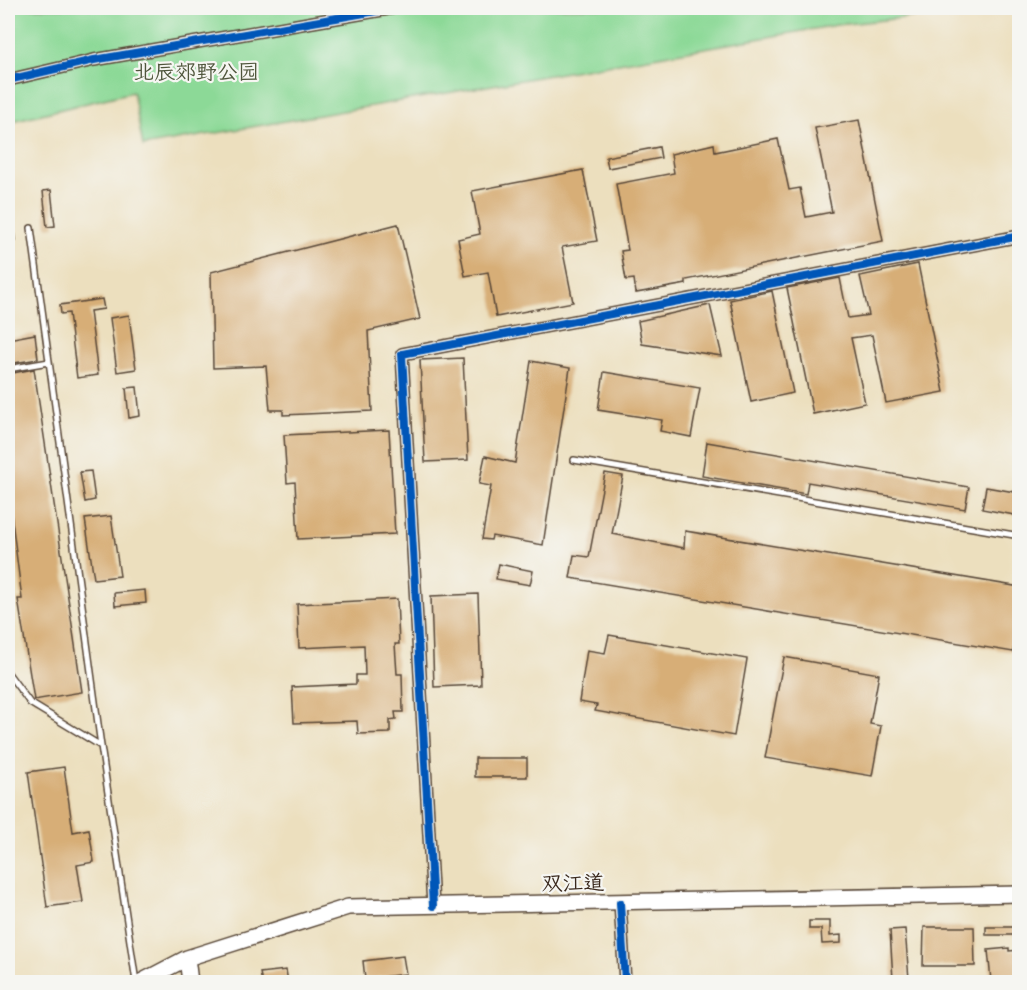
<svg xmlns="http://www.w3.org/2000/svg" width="1027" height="990" font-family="'Gochi Hand','LXGW WenKai TC',sans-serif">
  <rect width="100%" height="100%" fill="#f6f6f2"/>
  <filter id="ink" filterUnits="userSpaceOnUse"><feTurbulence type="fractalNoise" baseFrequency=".0167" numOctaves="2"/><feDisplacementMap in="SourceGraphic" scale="12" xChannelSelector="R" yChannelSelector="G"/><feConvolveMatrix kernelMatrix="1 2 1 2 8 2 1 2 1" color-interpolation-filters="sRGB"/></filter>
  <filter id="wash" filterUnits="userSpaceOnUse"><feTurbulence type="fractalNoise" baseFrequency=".008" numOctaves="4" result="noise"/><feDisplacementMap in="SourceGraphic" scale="24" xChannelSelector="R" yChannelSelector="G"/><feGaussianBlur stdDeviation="1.35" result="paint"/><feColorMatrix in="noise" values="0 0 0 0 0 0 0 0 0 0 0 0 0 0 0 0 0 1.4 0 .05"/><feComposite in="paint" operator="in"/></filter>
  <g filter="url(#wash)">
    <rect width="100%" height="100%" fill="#ecdfbe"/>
    <!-- green -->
    <path fill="#8cd997" stroke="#64825a" stroke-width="1.5" d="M8 8H995L837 25 143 146 133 92 8 122Z"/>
    <g id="blocks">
      <!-- building -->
      <path fill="#d7ae77" d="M859 120 883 241 686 280V284L636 293 634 279 626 280 621 251 628 250 616 184 674 173 671 154 714 144 715 152 778 139 789 190 800 188 806 217 832 212 815 128Z
        M659 147 661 158 608 168 606 157Z
        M583 170 597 241 562 247 573 302 496 317 488 272 465 276 458 239 480 234 472 191Z
        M51 190 55 226 47 227 43 191Z
        M13 212 16 240 8 241V213Z
        M398 224 420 319 368 331 372 411 283 415V410H270L266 366 213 368 211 272Z
        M918 264 944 392 886 403 872 335 851 338 865 403 813 414 787 288 840 278 848 318 869 315 860 276Z
        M772 291 793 393 751 402 730 300Z
        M102 299 104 309 90 311 98 375 77 378 69 313 61 314 60 305Z
        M710 305 722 356 642 344 638 321Z
        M129 315 136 369 117 372 110 318Z
        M35 334 38 359 8 364V339Z
        M463 358 468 460 425 462 420 360Z
        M531 361 570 368 543 545 492 536 491 540 482 539 491 486 479 484 485 456 515 463Z
        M34 369 82 692 34 700 18 599H22L8 489V374Z
        M604 372 700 388 691 437 660 431 662 420 598 410Z
        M137 387 140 416 129 418 126 388Z
        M389 430 395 534 298 539 295 482 287 483 284 435Z
        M707 442 969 487 965 509 808 482 806 494 702 476Z
        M91 471 95 500 85 502 80 472Z
        M605 473 623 476 612 534 684 548 685 531 1020 587V614L1013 652 570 578 574 555 589 557Z
        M986 487 1020 493V516L982 509Z
        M111 516 120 576 94 579 85 519Z
        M499 564 533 571 530 585 496 579Z
        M145 590 146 603 115 606 114 593Z
        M478 594 481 685 434 687 431 596Z
        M397 599 399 644H395L397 674H402L403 712H395L396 719 390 720V733L358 734 357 721 294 723 292 687 356 684V675H365L364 645 299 648 297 604Z
        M609 635 747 659 734 736 595 711 597 705 579 702 587 650 605 653Z
        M784 657 879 674 870 724 881 726 872 776 765 758Z
        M475 758H527V777H475Z
        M64 767 73 832 89 829 94 862 77 865 83 902 47 907 28 772Z
        M809 921H830V936L841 935V943L822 944 821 929H809Z
        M924 927H974L975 966H923Z
        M986 927H1020V935H986Z
        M905 929 909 979 893 980 890 930Z
        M1009 948V951L1020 950V978L991 981 988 950Z
        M403 956 406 974 365 979 363 961Z
        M286 970 288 982H262L260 973Z"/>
    </g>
  </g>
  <g filter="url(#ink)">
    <use href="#blocks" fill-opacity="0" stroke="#564536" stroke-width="1.5"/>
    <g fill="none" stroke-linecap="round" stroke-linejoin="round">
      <!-- service casing -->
      <g stroke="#564536" stroke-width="8">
        <path id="service" d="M31 228 101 746 136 982
          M8 369 49 362
          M574 460 1020 536
          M8 673 30 703 101 746"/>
      </g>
      <!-- minor casing -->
      <g stroke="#564536" stroke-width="14">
        <path id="minor" d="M8 80 94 60 394 8
          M620 903 625 982
          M433 906 402 354 1020 236"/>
      </g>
      <!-- secondary casing -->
      <g stroke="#564536" stroke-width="18">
        <path id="secondary" d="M187 958 190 982
          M141 982 187 958 348 907 1020 894"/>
      </g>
      <!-- service -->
      <use href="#service" stroke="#fff" stroke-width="5"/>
      <!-- minor -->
      <use href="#minor" stroke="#fff" stroke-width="10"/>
      <!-- secondary -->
      <use href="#secondary" stroke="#fff" stroke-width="15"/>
      <!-- cycleway casing -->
      <g stroke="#f6f6f2" stroke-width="11">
        <path id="cycleway" d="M8 80 94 60 394 8
          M620 903 625 982
          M433 906 402 354 1020 236"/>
      </g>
      <!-- cycleway -->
      <use href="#cycleway" stroke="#0057b8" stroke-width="8"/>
    </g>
  </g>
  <g text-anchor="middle" stroke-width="4.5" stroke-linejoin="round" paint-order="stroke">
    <!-- park labels -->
    <g font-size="21" fill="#4f563c" stroke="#f6f6f2">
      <text x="196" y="79">北辰郊野公园</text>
    </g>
    <!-- street labels -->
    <g font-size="21" fill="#3b2a1e" stroke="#f6f6f2">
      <text transform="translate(573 883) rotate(-1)" y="7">双江道</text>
    </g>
  </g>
  <!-- margin -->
  <rect width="1027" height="990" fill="none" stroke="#f6f6f2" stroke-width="30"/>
</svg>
